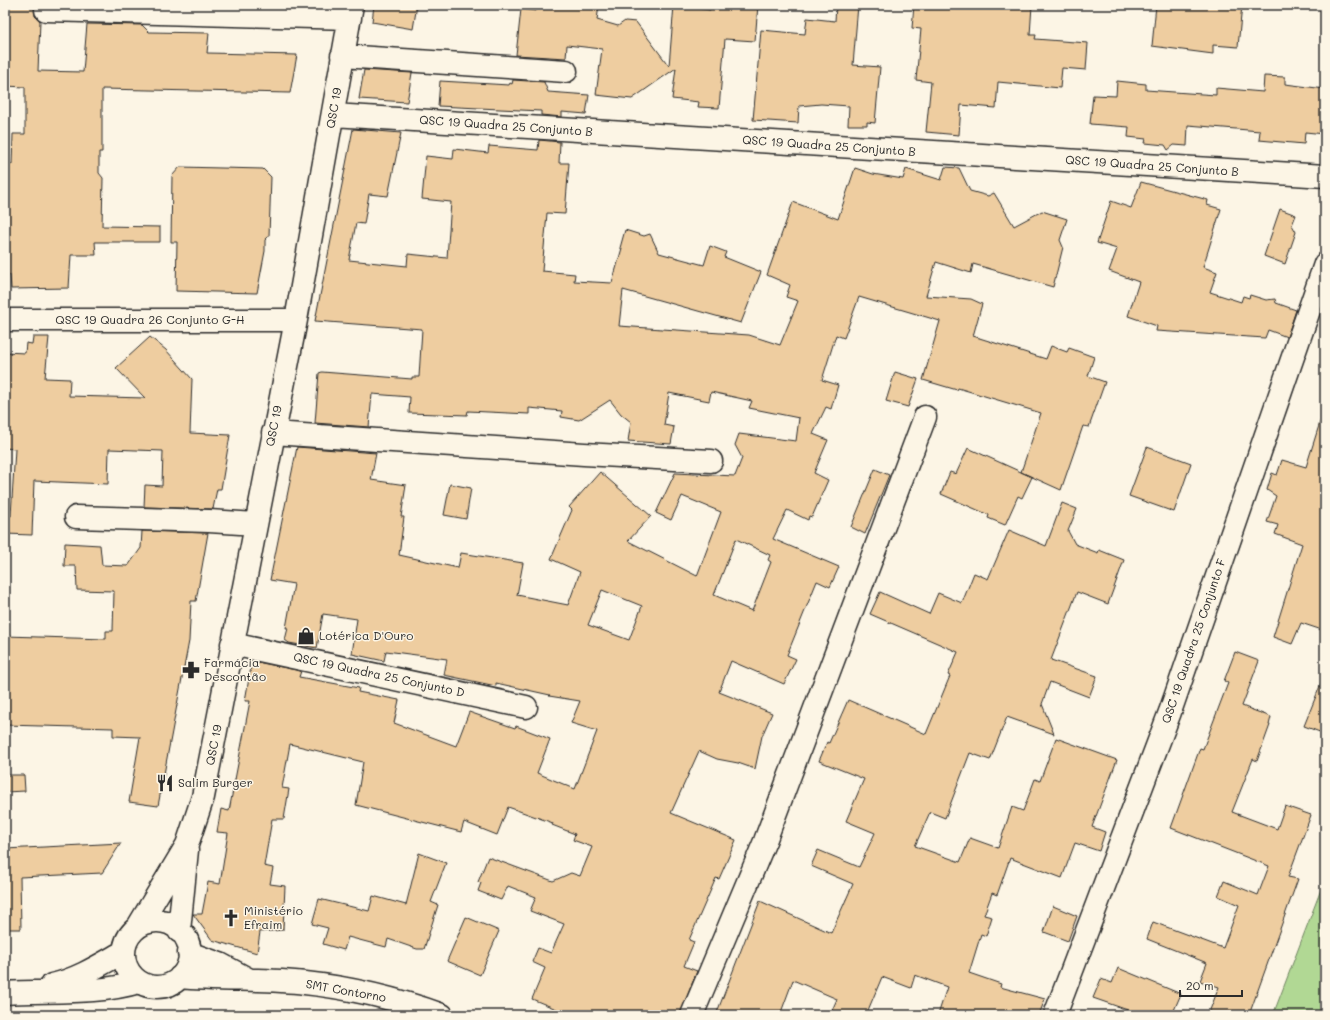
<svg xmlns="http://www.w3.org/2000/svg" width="1330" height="1020" font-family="Mali,sans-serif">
  <rect width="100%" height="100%" fill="#fcf5e5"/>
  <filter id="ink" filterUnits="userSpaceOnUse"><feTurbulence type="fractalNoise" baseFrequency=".025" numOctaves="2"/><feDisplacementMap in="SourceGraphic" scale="8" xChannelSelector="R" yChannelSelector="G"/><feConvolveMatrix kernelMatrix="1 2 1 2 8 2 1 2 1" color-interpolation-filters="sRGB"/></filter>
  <g filter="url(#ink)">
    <!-- green -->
    <path fill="#b1d894" stroke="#6e8260" d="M1325 879V1015H1273Z"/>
    <!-- building -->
    <path fill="#eecda0" stroke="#2b2b2b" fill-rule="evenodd" d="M5 5H35V16L40 21 38 71 83 72 87 24 142 25 149 32 209 33 207 53 297 55 290 93 102 89V152H99V173L103 178 102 226 160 227V242H95L96 255H71L69 288 11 289 10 275H5V164H12L13 134H25V87L5 86Z
      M374 5H417L413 29 372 22Z
      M537 5H599L597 20 618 26 625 21 636 22 669 66 674 5 710 10 711 5H758L755 41 725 39 719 108 698 107 699 102 672 99 676 68 632 99 596 95 602 49 567 45 566 58 516 55 521 9 536 11Z
      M836 5H858L853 65 880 67 875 123 867 122V125H848L849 106 821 104 799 106 798 123 753 120 761 30 805 34 807 18 835 21Z
      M914 5H1032L1030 35H1036L1035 39 1088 43 1086 70 1062 68 1060 88 998 82 996 108 961 105 959 135 926 132 931 82 916 80 921 29 912 28Z
      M1156 5H1242L1238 47 1213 45V54L1152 46Z
      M364 70 412 73 407 102 359 99Z
      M1264 76 1285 77V84L1325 89V134L1305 132 1304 144 1259 140 1260 131 1188 125 1187 146 1174 145 1168 150 1165 145 1145 143 1146 139 1128 137 1129 127 1090 124 1093 95 1116 96 1117 81 1146 84V90L1216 95V88L1263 92Z
      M513 80 544 82 548 92 589 95 586 114 562 112V117L541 115V111L438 106 440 81 509 85 510 83 512 84Z
      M353 129 401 133 388 196 369 194 364 224 356 223 349 260 407 266 408 254 447 258 451 202 422 199 426 156 453 159 454 149 488 153 489 146 538 150 539 140 560 142 559 163H569L565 214 547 213 542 271 575 274 574 281 612 283 622 248H620L625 230 644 236 650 234 659 253 704 265 710 246 726 252 724 257 761 272 741 323 623 290 619 326 749 335 780 345 798 301 786 297 790 285 767 275 793 202 838 219 855 168 873 174 903 179 906 169 941 180 945 167 959 168 970 191 988 196 994 193 1014 226 1042 211 1067 219 1060 240 1063 247 1053 287 973 264 971 273 936 262 926 296 971 299 982 304 973 336 1046 359 1051 346 1067 352 1069 348 1094 357 1088 376 1105 382 1089 427 1083 426 1061 490 1021 472 1041 413 958 388 957 390 923 380 940 321 859 297 844 338 836 335 822 380 838 385 831 409 826 407 813 434 828 440 814 473 828 480 812 517 809 516 808 520 787 510 773 539 839 567 830 587 817 581 787 655 796 659 784 684 731 661 719 692 772 713 762 736 755 769 738 763 717 759 699 751 671 813 736 840 719 879 716 878 689 940 694 942 684 966 697 971 680 1015H571L532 999 545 968 532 962 538 948 551 953 564 924 530 911 536 897 508 886 501 900 478 891 481 883 478 882 488 857 553 881 571 873 580 876 592 847 573 840 575 834 552 825 553 823 508 807 497 835 464 822 461 832 356 805 363 762 290 744 282 788 289 789 284 819H272L264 866 273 868 270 884 285 886 283 930 260 932 257 953 212 940 193 914H202L208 882 220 884 228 833 217 832 221 809 229 811 250 701H245L252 661 301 671 299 677 359 688 358 692 399 700 394 723 456 746 469 712 515 728 516 726 550 739 537 773 575 789 597 731 571 723 580 701 549 696 550 695 496 683V686L444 675 447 659 386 651 384 661 352 654 357 619 323 614 317 648 289 643 285 640 288 628H286L294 584 270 580 297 447 376 453 371 480 406 485 401 517H404L399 555 458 568 461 553 523 563 517 595 568 605 580 572 551 559 572 510 569 507 600 472 651 516 628 541 697 576 721 512 682 496 671 520 656 513 675 473 735 476 742 458 735 445 739 434 796 441 799 418 749 408 752 401 711 392 709 401 669 393 664 425 674 427 671 444 628 441 631 422 621 414 610 400 579 420 561 417 562 411 529 408V414L468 411 467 415 409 413 410 397 372 394 369 427 315 423 319 373 322 372 412 379V377H419L422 329 315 321ZM736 539 770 555 768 560 771 562 752 611 714 595ZM602 590 642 606 629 640 588 625Z
      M180 167 263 169 271 177 269 236 265 240V251L257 293 176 291 177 242H171L172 176Z
      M1141 182 1208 200 1207 205 1221 209 1203 267 1217 272 1210 292 1241 302 1243 296 1249 298 1250 295 1266 300 1275 299 1276 303 1296 310 1287 337 1268 330 1265 338 1156 331 1157 326 1128 316 1139 282 1109 271 1117 249 1097 243 1111 201 1131 208Z
      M1280 209 1296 215 1292 225 1296 232 1285 264 1264 256Z
      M33 337H49L45 378 70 379 69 396 145 398 116 368 150 337 166 350 192 379 190 433 230 435 221 489H217L213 509 144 507 145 485 162 486 163 451 109 449 108 484 34 481 32 535 5 534V516H11L15 449 5 448V352L25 353 26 343 32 344Z
      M895 372 918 379 908 407 886 401Z
      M1321 419 1325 420V631L1301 623 1292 644 1273 637 1302 544 1275 534 1278 525 1267 522 1276 496 1267 490 1272 473 1277 475 1282 460 1306 467Z
      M1147 447 1191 463 1174 512 1129 496Z
      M968 448 1032 477 1022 498 1018 496 1005 525 988 518 989 515 941 494 950 472 956 474Z
      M875 469 889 475 865 534 851 527Z
      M450 484 471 488 466 519 444 515Z
      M1062 503 1077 509 1068 531 1075 544 1098 553 1099 550 1124 560 1108 604 1077 592 1051 660 1097 676 1089 697 1050 682 1042 704 1054 734 1007 717 990 760 970 753 945 818 930 812 915 846 960 862 970 838 998 848 1012 807 1023 811 1035 779 1040 781 1056 738 1117 760 1092 827 1105 832 1099 851 1075 843 1062 878 1010 858 997 895 992 893 984 915 992 917 986 936 981 934 969 973 1001 984 1000 987 1045 999 1039 1015H938L947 987 915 975 911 988 882 977 866 1015H830L837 999 793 980 780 1015H716L760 901 831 933 853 884 811 866 818 850 859 867 875 833 846 821 864 779 819 761 827 742 829 743 848 700 926 734 950 676 948 675 958 652 870 614 880 592 929 614 938 593 962 603 974 573 988 579 1009 530 1046 546Z
      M142 531 208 533 196 601H191L189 641 158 806 129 802 140 737 113 736V728L5 725V636L106 639V631H113L114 591 77 590 76 566H64L65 543 100 545 102 565 128 566 141 548Z
      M1235 652 1259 661 1242 706 1271 717 1269 725H1270L1257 761 1253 759 1232 812 1277 829 1285 806 1311 815 1288 877 1298 879 1249 1015H1208L1219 987 1200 981 1207 963 1147 939 1153 922 1223 948 1239 905 1218 896 1224 881 1258 895 1269 866 1171 828 1200 748 1203 749 1228 683 1224 681Z
      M1324 676H1325V734L1304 726Z
      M5 775H24L25 791 5 792Z
      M121 843 102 873 20 877 21 929H5V849Z
      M419 853 446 863 431 902 438 905 424 949H417L388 939 386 947 348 937 344 950 323 944 328 928 312 924 319 899 369 911 373 896 406 905Z
      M1053 906 1077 916 1068 941 1044 932Z
      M466 917 499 931 480 975 447 961Z
      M1118 968 1181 994 1172 1015H1142L1093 998 1101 979 1112 983Z"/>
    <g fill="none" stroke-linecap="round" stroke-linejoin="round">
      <!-- minor casing -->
      <g stroke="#2b2b2b" stroke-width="25">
        <path id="minor" d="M46 10 350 18
          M342 56 566 71
          M333 115 1325 176
          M5 320H296
          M273 433 584 454 711 461
          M76 517 209 521 256 524
          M232 644 526 707
          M124 954a33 33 0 1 1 66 0a33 33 0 1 1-66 0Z
          M139 925 187 845 203 797 296 320 352 5
          M179 931 187 850
          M189 953 220 964 248 979
          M180 977C222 981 264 978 305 983 352 988 397 999 442 1015
          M52 985C78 979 100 965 123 952
          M5 993C50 990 95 995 139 982
          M692 1015 765 841 925 417
          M1055 1015 1170 712 1325 264"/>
      </g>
      <!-- minor -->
      <use href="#minor" stroke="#fcf5e5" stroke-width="22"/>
    </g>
  </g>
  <!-- icons -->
  <defs>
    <g id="shop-bare" transform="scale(1.38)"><path d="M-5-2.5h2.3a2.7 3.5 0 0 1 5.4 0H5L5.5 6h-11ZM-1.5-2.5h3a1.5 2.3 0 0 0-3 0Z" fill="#2b2b2b" stroke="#fcf5e5" stroke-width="2.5" paint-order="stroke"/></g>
    <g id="pharmacy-bare" transform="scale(1.38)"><path d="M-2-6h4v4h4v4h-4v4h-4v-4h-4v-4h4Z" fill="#2b2b2b" stroke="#fcf5e5" stroke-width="2.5" paint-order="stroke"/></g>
    <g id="restaurant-bare" transform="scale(1.38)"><path d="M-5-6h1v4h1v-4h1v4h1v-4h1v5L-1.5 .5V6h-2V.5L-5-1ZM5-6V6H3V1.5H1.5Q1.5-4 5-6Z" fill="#2b2b2b" stroke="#fcf5e5" stroke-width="2.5" paint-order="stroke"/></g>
    <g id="church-bare" transform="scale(1.38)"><path d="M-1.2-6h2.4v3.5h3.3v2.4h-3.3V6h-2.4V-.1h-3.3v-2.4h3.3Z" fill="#2b2b2b" stroke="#fcf5e5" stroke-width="2.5" paint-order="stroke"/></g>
  </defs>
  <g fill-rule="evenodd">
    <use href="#shop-bare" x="306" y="636"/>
    <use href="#pharmacy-bare" x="191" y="670"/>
    <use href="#restaurant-bare" x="165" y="783"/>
    <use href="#church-bare" x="231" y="918"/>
  </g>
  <g text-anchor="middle" stroke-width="3" stroke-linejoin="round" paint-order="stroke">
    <!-- street labels -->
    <g font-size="12" fill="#2b2b2b" stroke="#fcf5e5">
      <text transform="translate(334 108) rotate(-80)" y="4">QSC 19</text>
      <text transform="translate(506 126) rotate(4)" y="4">QSC 19 Quadra 25 Conjunto B</text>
      <text transform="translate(829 146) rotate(4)" y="4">QSC 19 Quadra 25 Conjunto B</text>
      <text transform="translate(1152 166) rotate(4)" y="4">QSC 19 Quadra 25 Conjunto B</text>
      <text x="150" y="324">QSC 19 Quadra 26 Conjunto G-H</text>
      <text transform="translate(274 426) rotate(-79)" y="4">QSC 19</text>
      <text transform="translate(1194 641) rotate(-71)" y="4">QSC 19 Quadra 25 Conjunto F</text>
      <text transform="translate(379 675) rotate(12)" y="4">QSC 19 Quadra 25 Conjunto D</text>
      <text transform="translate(214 745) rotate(-79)" y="4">QSC 19</text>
      <text transform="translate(346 991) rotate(10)" y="4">SMT Contorno</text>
    </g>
    <!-- poi labels -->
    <g font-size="12" fill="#2b2b2b" stroke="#fcf5e5" text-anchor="start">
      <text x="319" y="640">Lotérica D'Ouro</text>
      <text x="204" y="667">Farmácia<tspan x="204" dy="14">Descontão</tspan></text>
      <text x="178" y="787">Salim Burger</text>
      <text x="244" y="915">Ministério<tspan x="244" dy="14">Efraim</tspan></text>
    </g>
  </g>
  <!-- margin -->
  <rect width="1330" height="1020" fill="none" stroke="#fcf5e5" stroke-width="20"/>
  <rect x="10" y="10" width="1310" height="1000" fill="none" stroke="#2b2b2b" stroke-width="1.5" filter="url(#ink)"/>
  <!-- scale -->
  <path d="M1180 990v6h62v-6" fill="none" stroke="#2b2b2b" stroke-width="2"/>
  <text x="1186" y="990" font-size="12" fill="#2b2b2b" stroke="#fcf5e5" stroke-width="3" paint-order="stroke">20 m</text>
</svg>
